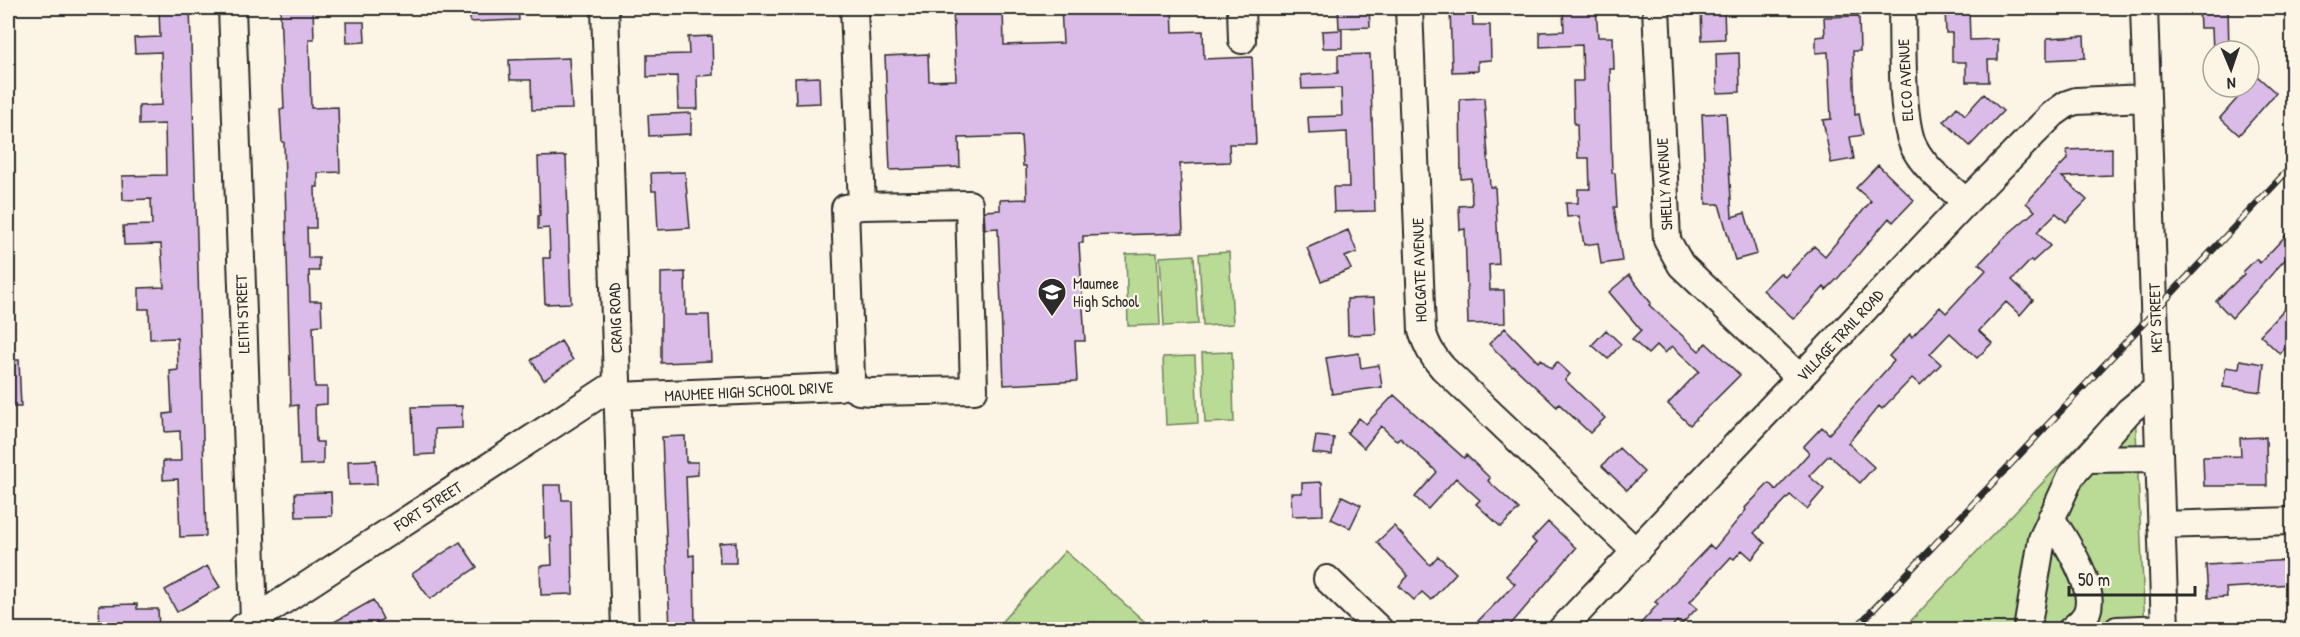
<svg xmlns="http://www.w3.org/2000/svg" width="2300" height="637" font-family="'Patrick Hand',sans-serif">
  <rect width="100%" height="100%" fill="#fcf5e5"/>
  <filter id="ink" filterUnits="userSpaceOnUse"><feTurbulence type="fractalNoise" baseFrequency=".0167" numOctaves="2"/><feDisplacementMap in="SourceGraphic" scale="12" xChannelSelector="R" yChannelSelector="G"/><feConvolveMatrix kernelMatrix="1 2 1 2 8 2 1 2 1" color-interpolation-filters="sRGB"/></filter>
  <g filter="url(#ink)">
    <!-- green -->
    <path fill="#b9db95" stroke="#728360" stroke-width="1.5" d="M1229 252 1233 324 1203 326 1199 254Z
      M1157 253 1160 325 1128 326 1126 254Z
      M1194 255 1198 324 1164 326 1160 257Z
      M1232 352 1234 422 1205 423 1202 353Z
      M1195 356 1198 423 1166 425 1163 357Z
      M2134 387 2145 629H1903Z
      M1065 551 1153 629H995Z"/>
    <!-- building -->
    <path fill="#dbbce9" stroke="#2b2b2b" stroke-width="1.5" d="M159 8H190L206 536 180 537 178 479 163 480V461H181L180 431 165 432 164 414 172 413 170 371 178 370 177 338 150 339 149 309H139V288L164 287 161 244 124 245 123 226 152 225 151 199 123 200 122 176 166 175 165 124 139 125V106L162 105 161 52 135 53 134 38 160 37Z
      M280 8H313L314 39H309L311 108 338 107 340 172 318 173V187H315L316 228H307L308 258H319V271H309L310 301H321L322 325 313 326 315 387H327V404L315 405 316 442H323V464L300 465 298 405 291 406 284 142H282L280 109H284Z
      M470 8H518L519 20 470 22Z
      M953 8H1003L1004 45 1063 43 1061 8H1172L1173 32 1203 31 1204 59 1252 57 1256 144H1229L1230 162 1180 164 1183 233 1083 236V243H1079L1085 341H1075L1077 381 1004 385 998 228 985 229 984 211 1000 210V200L1027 199 1026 166H1023L1021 136 959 138 960 167 890 170 885 56 928 54 929 81 956 80Z
      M1338 8H1369L1370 27 1339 28Z
      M1450 8H1472L1473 25H1490L1491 60 1478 61V71L1452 72Z
      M1563 8H1596L1598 37H1613L1614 69H1610L1611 103H1610L1612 173H1615L1617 207H1614L1622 261 1601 264 1598 243 1584 245 1579 216 1567 217 1566 203H1578V189H1590L1589 158H1578L1577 124H1574L1573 81H1583L1582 45 1540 47V32L1564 31Z
      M1701 8H1724L1725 39 1702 40Z
      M1945 8H1969L1970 40 1998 39V60H1988L1989 82H1966V62H1952V33H1946Z
      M2199 8H2228L2229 51H2213L2212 28H2200Z
      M1859 16 1860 51H1853L1855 115 1859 114 1863 135 1850 137 1854 159 1831 163 1823 120 1831 119 1828 52 1816 53V37L1825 36 1824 17Z
      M346 22H364L365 42 347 43Z
      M1342 30V48H1323L1322 31Z
      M712 36 713 75 697 76 698 109H678L677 76 647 77V55L689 54 688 37Z
      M2084 36 2085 58 2047 60V38Z
      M1739 53 1740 92 1717 93 1716 54Z
      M1370 54 1375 211 1334 212 1333 187H1349L1347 132 1309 134 1308 117 1342 116 1341 88 1302 89 1301 75 1338 73V55Z
      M569 58 572 109 532 110 531 80H510L509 60Z
      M2257 76 2276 93 2239 135 2220 118Z
      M819 77 820 103 796 104 795 78Z
      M1984 94 2003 111 1970 146 1944 121 1957 107 1965 115Z
      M1484 98 1490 187H1495L1499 264 1489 265 1490 290H1504L1505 323 1468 324 1465 229 1460 230 1459 206 1472 205 1471 178 1461 179 1460 99Z
      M691 113V134L649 136 648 115Z
      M1726 113 1732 217 1745 213 1757 254 1735 260 1719 204H1706L1702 114Z
      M2112 148V175L2062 177 2087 200 2066 222 2056 213 2037 232 2050 246 2032 262 2031 260 2012 280 2033 300 2020 315 2006 302 1979 331 1992 343 1977 358 1950 333 1930 354 1941 364 1920 385 1912 378 1882 409 1879 406 1848 443 1874 467 1860 483 1829 455 1809 476 1824 489 1807 509 1790 495 1754 533 1765 543 1752 559 1742 550 1734 559 1731 557 1690 602 1697 608 1681 625 1677 621 1669 630H1635L1658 604 1655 602 1710 545 1714 549 1746 510 1745 508 1769 483 1776 490 1809 453 1803 447 1822 427 1829 434 1894 361 1889 356 1910 334 1912 337 1940 307 1946 313 1986 270 1979 264 2008 234 2035 211 2026 203 2068 158 2067 150Z
      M566 156 571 303 545 304 543 258H550L549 228 538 229V216L540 215 538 157Z
      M1878 165 1914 200 1893 222 1889 218 1839 277 1826 290 1824 287 1794 319 1763 290 1780 273 1785 277 1814 246 1825 256 1871 201 1856 188Z
      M685 172 690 228 658 230 656 191H652L651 173Z
      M2292 229V252L2232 318 2216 301 2244 274 2243 272 2256 259 2260 263Z
      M1348 230 1357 252 1345 257 1351 269 1321 281 1307 248Z
      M685 272 686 315H709L711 361 661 363V273Z
      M1629 275 1651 303 1649 305 1699 351 1706 343 1740 375 1690 425 1668 404 1699 371 1672 346 1665 353 1657 345 1648 354 1632 339 1641 330 1609 292Z
      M1374 298 1376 334 1348 335 1347 299Z
      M2292 301V340L2280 354 2260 335Z
      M1505 328 1538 362 1541 359 1551 369 1557 362 1570 374 1565 380 1605 418 1590 433 1559 404 1557 407 1513 366 1512 367 1489 344Z
      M1606 330 1621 344 1608 359 1592 345Z
      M561 341 573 360 544 380 531 360Z
      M1359 353 1361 368 1379 365 1382 387 1332 394 1326 358Z
      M8 360H19L21 407H8Z
      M2240 360 2264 364 2261 392 2223 387 2226 367 2239 369Z
      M1394 395 1464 458 1466 455 1490 478 1488 481 1519 509 1501 527 1476 504 1480 500 1456 478 1428 509 1415 497 1437 472 1400 438 1397 441 1381 426 1364 448 1347 433 1359 418 1366 424Z
      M462 406V428L435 429V454L414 455 412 407Z
      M685 436 686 462H698V475L686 476 689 556 694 555 695 630H670L662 437Z
      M1316 436 1334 438 1332 455 1313 453Z
      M2266 437 2267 486H2204L2203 457 2241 456 2240 438Z
      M1619 448 1644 472 1627 490 1602 466Z
      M376 460 377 484 349 485 348 461Z
      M1322 482 1323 515 1292 516 1291 493H1302V483Z
      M544 485H561L562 500H571L573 594 541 595 540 566 552 565 551 537 545 538Z
      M331 492 332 516 296 517 295 493Z
      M1342 496 1361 505 1350 528 1331 519Z
      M1548 522 1576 548 1506 630H1469L1515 584 1506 576 1536 543 1532 539Z
      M1394 526 1430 565 1438 556 1456 573 1431 600 1422 592 1414 600 1399 586 1408 576 1377 542Z
      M460 542 477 567 430 599 412 574Z
      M736 542V563H720L719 543Z
      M2292 560V584L2226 588 2227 597 2208 598 2206 565Z
      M207 566 220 587 177 612 165 590Z
      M373 600 383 619 365 630H320Z
      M137 604V609H158L159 630H100L99 605Z"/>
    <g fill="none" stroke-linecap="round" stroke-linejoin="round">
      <!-- minor casing -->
      <g stroke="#2b2b2b" stroke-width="30">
        <path id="minor" d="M232 8 254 620
          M605 8 625 630
          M1241 8 1242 40
          M1409 8 1422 331C1427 346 1432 356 1443 368L1636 552
          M1656 8 1667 240 1681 265 1800 378
          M1902 8C1903 40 1900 124 1915 149 1926 170 1949 186 1966 202
          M2144 8 2165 630
          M846 384 859 391 871 392 974 390 969 204 862 206
          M618 396 839 387 846 384 851 377 845 208 862 206 854 8
          M2086 459 2159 458
          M2051 518C2064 539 2097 587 2087 612 2084 620 2077 625 2071 630
          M2161 525 2292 521
          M1327 579 1380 630
          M243 627 617 383
          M1561 630 1966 202 2053 114 2067 104 2076 101 2147 98
          M2027 630 2042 539 2071 476 2129 411 2156 389
          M2117 630 2165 628"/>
      </g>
      <!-- minor -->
      <use href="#minor" stroke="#fcf5e5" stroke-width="26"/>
      <!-- rail casing -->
      <g stroke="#2b2b2b" stroke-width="7">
        <path id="rail" d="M1854 630 2292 166"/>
      </g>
      <!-- rail -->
      <use href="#rail" stroke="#fcf5e5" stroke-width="4.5" stroke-dasharray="14" stroke-linecap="butt"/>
    </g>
  </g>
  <!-- icons -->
  <defs>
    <g id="school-pin" transform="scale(1.5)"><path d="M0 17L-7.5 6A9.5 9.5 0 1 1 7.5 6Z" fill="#2b2b2b" stroke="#fcf5e5"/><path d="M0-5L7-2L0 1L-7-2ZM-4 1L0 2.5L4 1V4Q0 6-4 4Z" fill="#fff"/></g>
  </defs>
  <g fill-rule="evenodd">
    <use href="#school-pin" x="1052" y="292"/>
  </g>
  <g text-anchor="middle" stroke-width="4.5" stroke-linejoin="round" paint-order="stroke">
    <!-- street labels -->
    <g font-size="16" fill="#2b2b2b" stroke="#fcf5e5">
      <text transform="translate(1905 80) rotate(-93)" y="6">ELCO AVENUE</text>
      <text transform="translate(1664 184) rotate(-93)" y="6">SHELLY AVENUE</text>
      <text transform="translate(1419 270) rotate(-92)" y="6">HOLGATE AVENUE</text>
      <text transform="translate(242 314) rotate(-92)" y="6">LEITH STREET</text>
      <text transform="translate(615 318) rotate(-92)" y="6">CRAIG ROAD</text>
      <text transform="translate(2155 318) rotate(-92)" y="6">KEY STREET</text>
      <text transform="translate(1840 335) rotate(-47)" y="6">VILLAGE TRAIL ROAD</text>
      <text transform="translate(749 391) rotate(-3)" y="6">MAUMEE HIGH SCHOOL DRIVE</text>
      <text transform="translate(428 506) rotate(-33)" y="6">FORT STREET</text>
    </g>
    <!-- poi labels -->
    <g font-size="16" fill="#2b2b2b" stroke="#fcf5e5" text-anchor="start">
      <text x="1073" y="289">Maumee<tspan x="1073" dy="18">High School</tspan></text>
    </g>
  </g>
  <!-- margin -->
  <rect width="2300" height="637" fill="none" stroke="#fcf5e5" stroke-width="30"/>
  <rect x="15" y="15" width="2270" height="607" fill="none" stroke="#2b2b2b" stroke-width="2" filter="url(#ink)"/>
  <!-- north arrow -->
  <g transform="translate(2231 69) rotate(178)"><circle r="28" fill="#fcf5e5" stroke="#a8a49b" stroke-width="1.5"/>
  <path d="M0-4.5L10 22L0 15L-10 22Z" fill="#2b2b2b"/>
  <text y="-9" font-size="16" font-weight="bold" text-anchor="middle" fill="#2b2b2b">N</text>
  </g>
  <!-- scale -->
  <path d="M2069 586v9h126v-9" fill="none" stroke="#2b2b2b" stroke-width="3"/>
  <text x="2078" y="586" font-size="18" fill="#2b2b2b" stroke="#fcf5e5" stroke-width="4.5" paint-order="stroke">50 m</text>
</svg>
